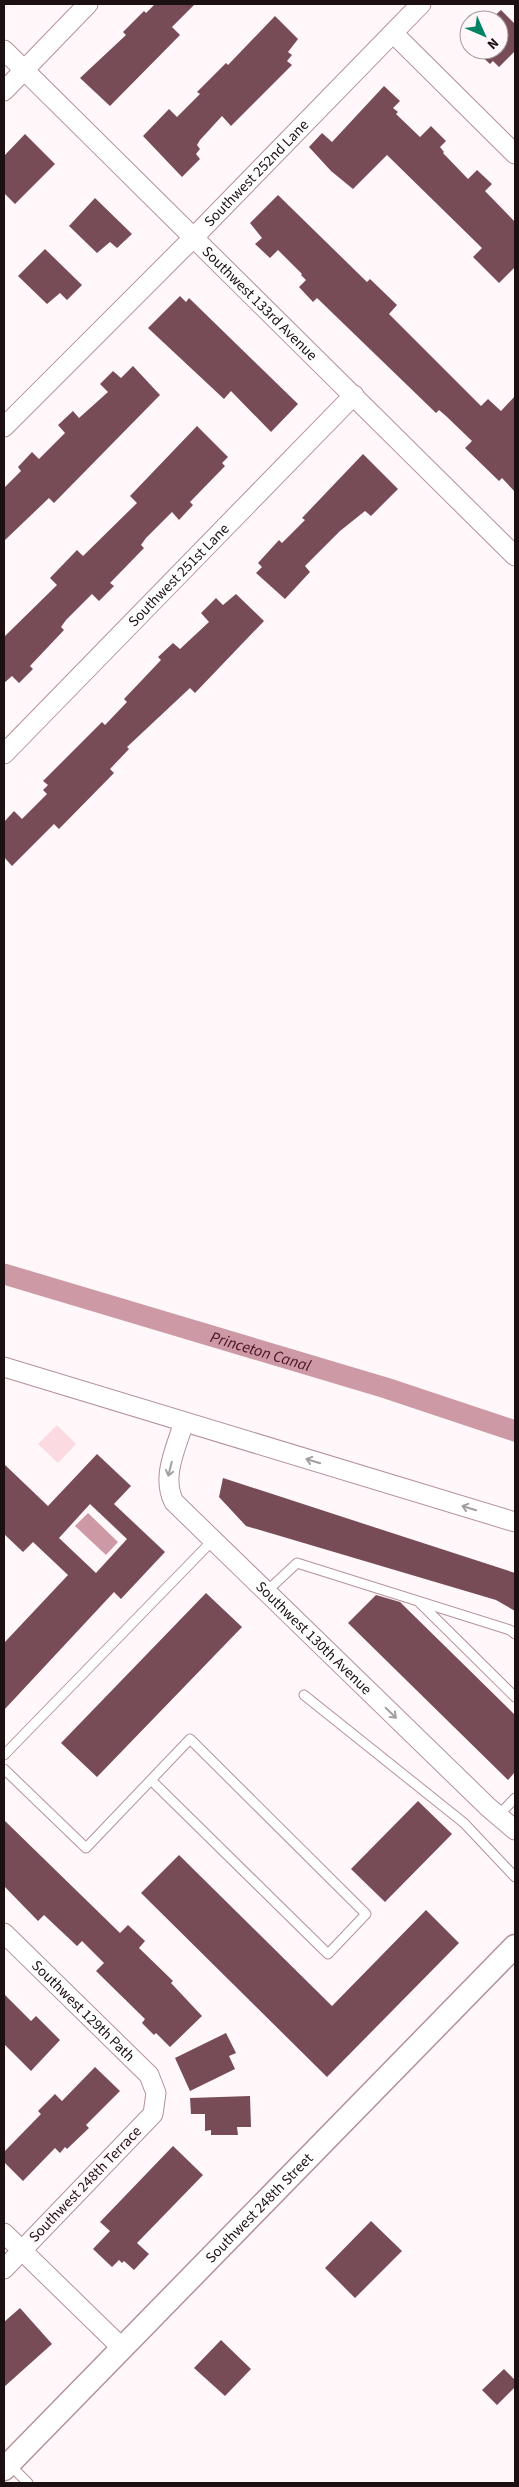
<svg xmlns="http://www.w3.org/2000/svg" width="519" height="2487" font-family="'Source Sans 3',sans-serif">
  <rect width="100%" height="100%" fill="#fff7f9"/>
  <!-- green -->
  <path fill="#fcdae1" d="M57 1425 76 1444 58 1463 38 1444Z"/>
  <!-- water -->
  <path fill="#cc99a4" d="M88 1513 118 1542 106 1555 75 1526Z"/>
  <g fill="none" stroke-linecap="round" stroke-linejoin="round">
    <!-- canal -->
    <path stroke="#cc99a4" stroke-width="21" id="s1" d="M4 1274 386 1388 515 1431"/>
  </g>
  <!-- building -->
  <path fill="#784c57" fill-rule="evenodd" d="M155 4H195L172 27 180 35 110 106 80 78 126 35 123 32 144 11 146 13Z
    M501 10 515 24V51L499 67 493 61 490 64 475 50H499V20H490Z
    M275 16 298 39 288 52 292 55 287 61 292 65 231 126 222 116 200 140 197 145 200 149 196 154 200 159 182 177 143 136 169 109 177 117 200 94 197 92 226 63 228 65Z
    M384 86 400 101 393 108 398 112 396 114 420 137 431 126 446 141 440 147 444 152 443 153 468 179 477 170 492 184 485 191 515 222V267L499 283 473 257 482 248 387 155 353 189 331 171 309 147 322 133 332 142Z
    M25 134 55 164 15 204 4 193V156Z
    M278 195 367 282 370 279 397 305 389 314 481 406 488 399 501 411 515 396V492L502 478 499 481 465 448 472 441 446 416 439 410 436 413 317 298 313 302 299 287 306 280 301 275 302 274 278 250 270 258 255 244 262 238 250 223Z
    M95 198 132 234 117 248 110 242 97 253 69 226Z
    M45 249 82 285 67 300 60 293 47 304 18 276Z
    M180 296 186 302 189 298 298 404 271 432 231 391 224 399 148 328Z
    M133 366 160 395 54 503 49 498 4 541V488L21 471 18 467 32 452 39 459 65 433 58 425 73 411 79 418 108 392 100 384 113 371 121 378Z
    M197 426 228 457 222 463 225 466 190 502 193 505 179 520 172 512 146 538 141 545 144 548 110 583 114 586 99 601 92 594 66 620 61 627 64 630 30 666 33 669 19 683 12 676 4 683V637L57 585 50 578 77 550 83 556 137 503 130 496Z
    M363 454 398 489 371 516 365 511 340 531 305 566 310 572 285 599 256 573 262 567 258 563 279 540 282 543 305 520 302 518Z
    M236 594 264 621 195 693 190 688 127 747 129 749 110 769 114 773 59 829 54 824 12 866 4 857V822L14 811 22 819 47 794 43 790 48 785 43 781 102 722 105 725 127 702 124 699 161 660 158 657 173 643 180 649 209 622 201 613 216 598 223 605Z
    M97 1454 131 1486 114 1504 165 1552 121 1599 114 1592 4 1710V1643L68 1575 33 1542 23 1552 4 1534V1464L48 1506ZM90 1504 127 1539 96 1573 59 1538Z
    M223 1478 515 1573V1611L496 1600 246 1526 219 1497Z
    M206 1593 242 1627 97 1777 61 1743Z
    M376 1595 400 1602 515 1715V1772L508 1780 348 1623Z
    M418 1801 452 1834 385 1902 351 1869Z
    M4 1820 120 1933 128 1925 145 1941 139 1948 173 1981 171 1983 202 2016 170 2047 156 2033 154 2035 142 2023 145 2019 96 1971 104 1963 82 1941 77 1946 44 1915 38 1921 4 1886Z
    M179 1855 332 2006 426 1910 459 1943 327 2077 141 1893Z
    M4 1994 31 2021 36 2016 60 2040 31 2071 4 2044Z
    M226 2033 236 2053 229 2056 235 2069 190 2091 175 2058Z
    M95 2067 120 2091 86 2125 89 2128 67 2149 65 2147 60 2153 55 2148 23 2181 4 2162V2152L41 2114 38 2111 55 2094 62 2101Z
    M250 2096 251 2127H237L238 2135H211V2130L205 2131V2114H191L190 2098Z
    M173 2146 203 2175 137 2243 149 2254 134 2270 124 2261 122 2263 119 2260 112 2267 93 2249 110 2231 100 2222Z
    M371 2221 402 2251 355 2298 325 2268Z
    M20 2308 52 2344 4 2387V2322Z
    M221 2340 251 2369 225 2396 194 2368Z
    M504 2369 515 2380V2387L497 2405 482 2390Z"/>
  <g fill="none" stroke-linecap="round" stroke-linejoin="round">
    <!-- service casing -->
    <g stroke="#b49299" stroke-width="11">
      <path id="service" d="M266 1592 297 1563 510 1630 515 1634
        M418 1601 515 1697
        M304 1695 464 1823 515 1877
        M4 1755 213 1540
        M4 1769 86 1848 190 1739 366 1914 328 1954 151 1780
        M498 1816 515 1798
        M9 2464 28 2483"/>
    </g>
    <!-- minor casing -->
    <g stroke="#b49299" stroke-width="21">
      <g id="minor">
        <path d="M393 33 515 154"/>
        <path id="s2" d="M4 50 515 556"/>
        <path d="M4 91 88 4"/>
        <path id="s3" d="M4 427 193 238 421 4"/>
        <path id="s4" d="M4 754 354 395"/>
        <path d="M4 1367 515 1522"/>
        <path id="s5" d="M184 1422C176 1448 161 1477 174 1502L488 1807 515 1830"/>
        <path id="s6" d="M4 1933 149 2075 156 2093 153 2114 4 2269"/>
        <path d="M4 2233 122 2348"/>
      </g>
    </g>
    <!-- tertiary casing -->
    <g stroke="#b49299" stroke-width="25">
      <g id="tertiary">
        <path id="s7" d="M4 2469 515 1946"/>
      </g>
    </g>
    <!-- service -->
    <use href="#service" stroke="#fff" stroke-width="9"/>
    <!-- minor -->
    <use href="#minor" stroke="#fff" stroke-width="19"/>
    <!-- tertiary -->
    <use href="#tertiary" stroke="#fff" stroke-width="22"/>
  </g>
  <!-- one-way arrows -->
  <defs><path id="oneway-shaft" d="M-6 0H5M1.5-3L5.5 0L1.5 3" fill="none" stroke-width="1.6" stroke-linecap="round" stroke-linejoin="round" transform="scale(1.25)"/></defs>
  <g stroke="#a49fa0">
    <use href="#oneway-shaft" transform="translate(313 1461) rotate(-163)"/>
    <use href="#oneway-shaft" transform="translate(170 1469) rotate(104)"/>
    <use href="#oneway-shaft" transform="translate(469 1508) rotate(-163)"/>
    <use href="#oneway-shaft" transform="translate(391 1713) rotate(44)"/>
  </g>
  <g text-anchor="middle" stroke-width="5" stroke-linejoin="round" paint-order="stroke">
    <!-- street labels -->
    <g font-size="15" fill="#1c1012" stroke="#fff7f9">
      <text dy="5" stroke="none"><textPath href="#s3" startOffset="358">Southwest 252nd Lane</textPath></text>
      <text dy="5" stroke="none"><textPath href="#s2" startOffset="360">Southwest 133rd Avenue</textPath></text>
      <text dy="5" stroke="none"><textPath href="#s4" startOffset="250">Southwest 251st Lane</textPath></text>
      <text dy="5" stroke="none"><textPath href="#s5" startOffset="278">Southwest 130th Avenue</textPath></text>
      <text dy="5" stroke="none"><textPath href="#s6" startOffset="111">Southwest 129th Path</textPath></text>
      <text transform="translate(85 2184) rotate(-46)" y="5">Southwest 248th Terrace</text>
      <text dy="5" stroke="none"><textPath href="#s7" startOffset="365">Southwest 248th Street</textPath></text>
    </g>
    <!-- water labels -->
    <g font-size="16" font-style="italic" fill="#4b0e24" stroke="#fff7f9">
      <text dy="6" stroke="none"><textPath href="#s1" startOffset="268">Princeton Canal</textPath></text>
    </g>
  </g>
  <!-- border -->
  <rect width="519" height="2487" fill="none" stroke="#1c1012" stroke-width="10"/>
  <!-- north arrow -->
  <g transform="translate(484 35) rotate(135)"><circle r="24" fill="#fff7f9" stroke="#a49b9d"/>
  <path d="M0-4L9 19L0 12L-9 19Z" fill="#008365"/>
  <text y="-8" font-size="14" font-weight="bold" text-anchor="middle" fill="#1c1012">N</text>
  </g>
</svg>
